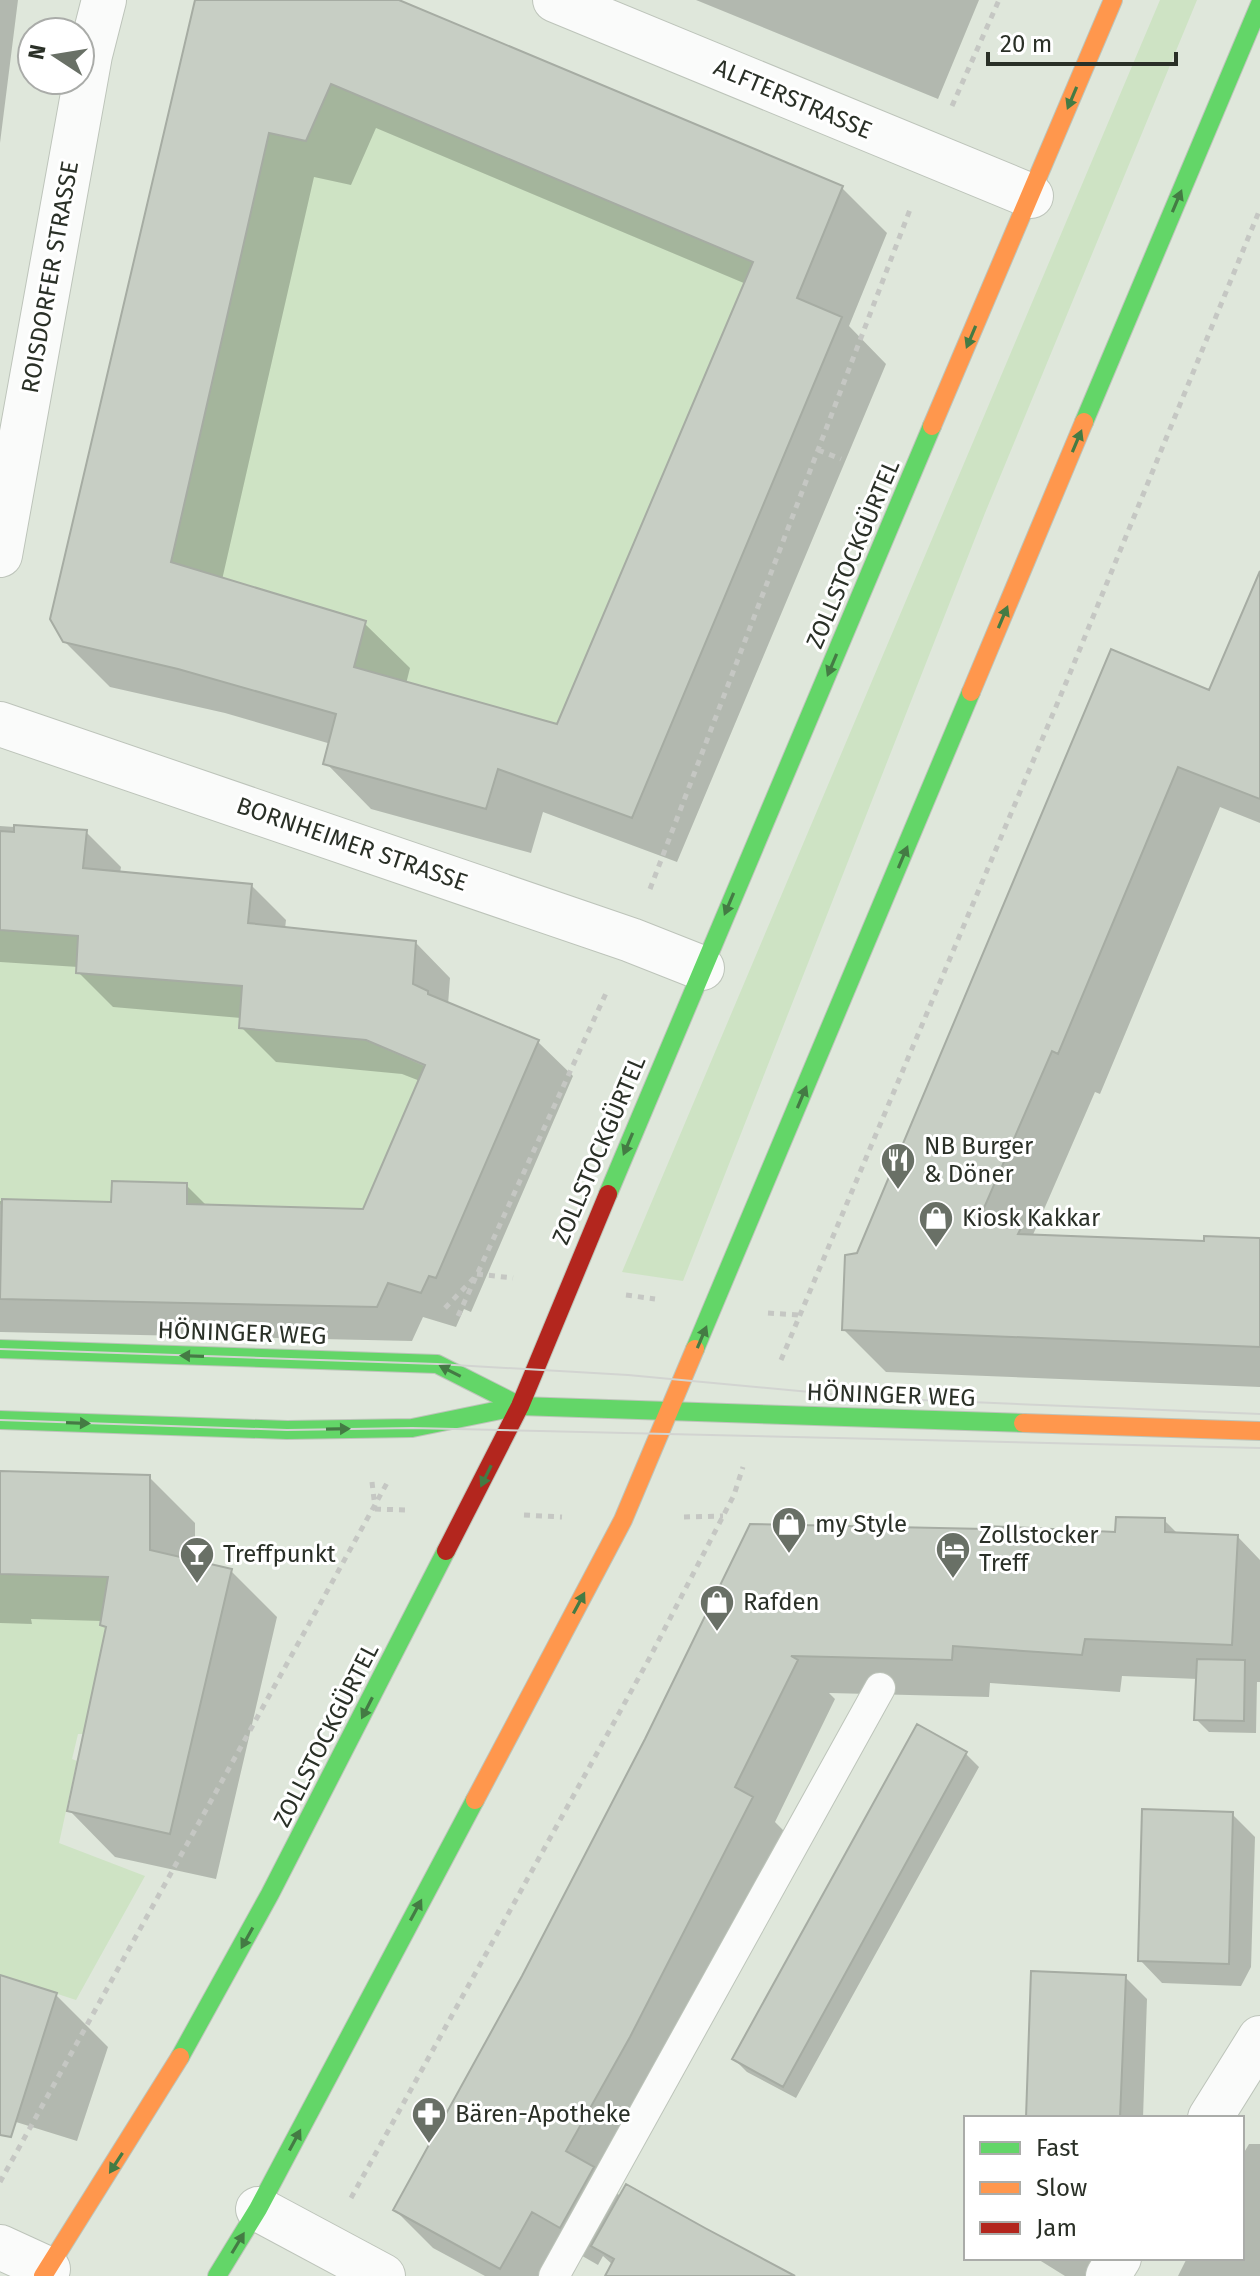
<svg xmlns="http://www.w3.org/2000/svg" width="1260" height="2276" font-family="'Fira Sans',sans-serif">
  <rect width="100%" height="100%" fill="#dfe7db"/>
  <!-- green -->
  <path fill="#cee3c4" d="M1160 0H1197L985 513 683 1281 622 1272Z
    M331 84 754 263 557 724 354 667 171 562 269 133 306 141Z
    M0 930 78 936 76 973 242 986 239 1028 365 1040 424 1066 355 1227 333 1208 187 1204V1183L112 1181 111 1202 3 1199 0 1205Z
    M119 1571 104 1601 100 1625 106 1627 83 1734H78L72 1759 77 1761 59 1843 145 1876 76 2000 0 1975V1574L106 1577Z"/>
  <!-- shadow -->
  <path fill="#0003" fill-rule="evenodd" d="M0 0H18L0 143Z
    M197 0H394L842 188 887 233 849 326 886 364 677 862 543 812 531 853 371 809 326 763 331 744 225 713 110 687 64 641ZM376 128 746 284 558 726 406 684 410 668 364 623 222 580 314 177 351 185Z
    M696 0H979L938 99Z
    M1260 575V823L1220 807 1100 1094 1095 1092 1032 1237 1206 1243 1260 1241V1387L886 1372 844 1330 859 1255 1210 693Z
    M0 826 86 832 121 867 120 873 251 885 286 920 285 929 416 943 450 978 448 1005 538 1042 573 1076 471 1312 464 1309 456 1327 423 1317 412 1341 0 1332V1201L112 1204 186 1185 208 1207 364 1211 420 1081 402 1074 276 1062 241 1027V1018L113 1007 78 972V967L0 962Z
    M0 1473 149 1477 195 1523V1563L231 1571 277 1617 216 1879 115 1857 69 1810 107 1630 102 1621 31 1619 32 1624 0 1623Z
    M1164 1520 1179 1535 1238 1537 1260 1560V1682H1257L1256 1733 1209 1732 1196 1719 1198 1679 1122 1676 1120 1692 990 1683 989 1697 829 1693 835 1699 775 1822 789 1836 607 2183 621 2197 790 2276H611L613 2265 603 2256 598 2265 570 2249 555 2276H485L433 2248 395 2210 524 1976 647 1740 751 1526 1117 1534Z
    M917 1727 966 1754 979 1767 796 2098 747 2072 734 2059Z
    M1232 1814 1255 1837 1251 1967 1241 1986 1162 1983 1140 1960Z
    M0 1977 56 1995 108 2047 77 2141 0 2117Z
    M1125 1977 1147 1999 1143 2118H1028Z
    M1249 2144H1260V2276H1178L1187 2258H1242V2156Z
    M1036 2258H1097L1087 2276H1065Z"/>
  <!-- building -->
  <path fill="#c7cec4" stroke="#a6aca3" stroke-width="2" fill-rule="evenodd" d="M195 0H399L843 186 797 298 842 317 632 818 498 769 486 809 323 764 336 714 178 669 63 642 50 619ZM331 84 753 262 557 724 354 667 366 621 171 562 269 133 306 141Z
    M1260 571V799L1178 767 1058 1054 1052 1051 977 1224 1022 1226 1018 1234 1204 1241V1236L1260 1238V1347L842 1330 845 1255 857 1253 1111 649 1209 690Z
    M14 825 87 830 83 868 252 884 248 923 416 941 413 984 428 991V994L539 1040 436 1278 429 1276 421 1293 388 1283 377 1307 0 1299 2 1199 111 1202 112 1181 187 1183V1204L363 1209 425 1065 366 1040 239 1028 242 986 76 973 78 936 0 930V831L14 832Z
    M0 1471 150 1475V1550L232 1569 170 1834 67 1811 106 1627 100 1625 108 1577 0 1574Z
    M1116 1517 1165 1518V1532L1238 1535 1232 1645 1085 1639 1082 1655 953 1646 952 1660 791 1656 798 1660 735 1787 753 1797 630 2037 566 2151 594 2167 560 2228 532 2212 500 2269 393 2210 522 1976 645 1739 750 1524 986 1529 987 1526 1115 1532Z
    M1197 1659 1245 1660 1244 1721 1194 1720Z
    M917 1724 967 1752 783 2087 732 2059Z
    M1142 1809 1233 1812 1229 1964 1138 1961Z
    M1031 1971 1126 1975 1120 2118H1026Z
    M0 1975 57 1993 11 2137 0 2135Z
    M626 2184 705 2228 795 2276H605L614 2259 591 2246Z"/>
  <g fill="none" stroke-linecap="round" stroke-linejoin="round">
    <!-- lane casing -->
    <g stroke="#bdc4ba" stroke-width="32">
      <path id="lane" d="M554 2276 880 1688"/>
    </g>
    <!-- street casing -->
    <g stroke="#bdc4ba" stroke-width="46">
      <path id="street" d="M555 0 1031 196
        M0 555 90 55 104 0
        M0 724 631 940 702 968
        M1210 2118 1260 2038
        M258 2209 383 2276
        M0 2247 48 2269
        M1108 2276 1119 2258"/>
    </g>
    <!-- fast casing -->
    <g stroke="#bdc4ba" stroke-width="20">
      <path id="fast" d="M1084 422 1260 4
        M608 1194 932 426
        M0 1349 437 1364 520 1406
        M695 1349 971 692
        M0 1420 287 1430 412 1428 520 1406 1023 1423
        M180 2057 270 1894 446 1551
        M217 2276 258 2209 475 1800"/>
    </g>
    <!-- slow casing -->
    <g stroke="#bdc4ba" stroke-width="20">
      <path id="slow" d="M932 426 1113 0
        M971 692 1084 422
        M1023 1423 1260 1431
        M475 1800 623 1520 695 1349
        M43 2276 180 2057"/>
    </g>
    <!-- jam casing -->
    <g stroke="#bdc4ba" stroke-width="20">
      <path id="jam" d="M446 1551 520 1406 608 1194"/>
    </g>
    <!-- path -->
    <path stroke="#c5c7c3" stroke-width="5" stroke-dasharray="6 6" stroke-linecap="butt" d="M952 106 999 0
      M818 450 841 459
      M650 889 911 207
      M477 1274 513 1278
      M626 1295 655 1299
      M445 1308 474 1278
      M768 1313 799 1315
      M458 1316 607 991
      M781 1360 1068 678 1260 209
      M372 1482 375 1508
      M375 1509 406 1510
      M524 1515 562 1517
      M684 1517 723 1516
      M0 2182 387 1483
      M351 2198 649 1659 734 1495 743 1467"/>
    <!-- lane -->
    <use href="#lane" stroke="#fafbfa" stroke-width="30"/>
    <!-- street -->
    <use href="#street" stroke="#fafbfa" stroke-width="44"/>
    <!-- fast -->
    <use href="#fast" stroke="#63d668" stroke-width="18"/>
    <!-- slow -->
    <use href="#slow" stroke="#ff974d" stroke-width="18"/>
    <!-- jam -->
    <use href="#jam" stroke="#b3261e" stroke-width="18"/>
    <!-- tram -->
    <path stroke="#d2d4d1" stroke-width="2" d="M0 1349 437 1364 628 1375 874 1398 1260 1414
      M0 1420 287 1430 412 1428 1260 1448"/>
  </g>
  <!-- one-way arrows -->
  <defs><path id="oneway-solid" d="M-6-.8H1V-3.2L6.5 0L1 3.2V.8H-6Z" transform="scale(2)"/></defs>
  <g fill="#447b44">
    <use href="#oneway-solid" transform="translate(1072 98) rotate(113)"/>
    <use href="#oneway-solid" transform="translate(1177 201) rotate(-67)"/>
    <use href="#oneway-solid" transform="translate(971 337) rotate(113)"/>
    <use href="#oneway-solid" transform="translate(1077 441) rotate(-67)"/>
    <use href="#oneway-solid" transform="translate(1003 617) rotate(-67)"/>
    <use href="#oneway-solid" transform="translate(832 665) rotate(113)"/>
    <use href="#oneway-solid" transform="translate(903 857) rotate(-67)"/>
    <use href="#oneway-solid" transform="translate(729 904) rotate(113)"/>
    <use href="#oneway-solid" transform="translate(802 1097) rotate(-67)"/>
    <use href="#oneway-solid" transform="translate(628 1144) rotate(113)"/>
    <use href="#oneway-solid" transform="translate(702 1337) rotate(-67)"/>
    <use href="#oneway-solid" transform="translate(192 1356) rotate(-178)"/>
    <use href="#oneway-solid" transform="translate(450 1371) rotate(-153)"/>
    <use href="#oneway-solid" transform="translate(78 1423) rotate(2)"/>
    <use href="#oneway-solid" transform="translate(338 1429) rotate(-1)"/>
    <use href="#oneway-solid" transform="translate(486 1476) rotate(116)"/>
    <use href="#oneway-solid" transform="translate(579 1603) rotate(-62)"/>
    <use href="#oneway-solid" transform="translate(367 1708) rotate(117)"/>
    <use href="#oneway-solid" transform="translate(416 1910) rotate(-62)"/>
    <use href="#oneway-solid" transform="translate(247 1938) rotate(119)"/>
    <use href="#oneway-solid" transform="translate(295 2140) rotate(-62)"/>
    <use href="#oneway-solid" transform="translate(116 2163) rotate(123)"/>
    <use href="#oneway-solid" transform="translate(238 2243) rotate(-59)"/>
  </g>
  <!-- icons -->
  <defs>
    <g id="restaurant-pin" transform="scale(1.8)"><path d="M0 17L-7.5 6A9.5 9.5 0 1 1 7.5 6Z" fill="#697066" stroke="#fff"/><path d="M-5-6h1v4h1v-4h1v4h1v-4h1v5L-1.5 .5V6h-2V.5L-5-1ZM5-6V6H3V1.5H1.5Q1.5-4 5-6Z" fill="#fff"/></g>
    <g id="shop-pin" transform="scale(1.8)"><path d="M0 17L-7.5 6A9.5 9.5 0 1 1 7.5 6Z" fill="#697066" stroke="#fff"/><path d="M-5-2.5h2.3a2.7 3.5 0 0 1 5.4 0H5L5.5 6h-11ZM-1.5-2.5h3a1.5 2.3 0 0 0-3 0Z" fill="#fff"/></g>
    <g id="hotel-pin" transform="scale(1.8)"><path d="M0 17L-7.5 6A9.5 9.5 0 1 1 7.5 6Z" fill="#697066" stroke="#fff"/><path d="M-6-4.5h1.5V1H6V5H4.5V3h-9V5H-6ZM-4 0a1.8 1.8 0 1 1 3.6 0ZM.5 0V-2.5h3Q6-2.5 6 0Z" fill="#fff"/></g>
    <g id="bar-pin" transform="scale(1.8)"><path d="M0 17L-7.5 6A9.5 9.5 0 1 1 7.5 6Z" fill="#697066" stroke="#fff"/><path d="M-6-5H6L.8 .8V4.5H3.5V6h-7V4.5H-.8V.8Z" fill="#fff"/></g>
    <g id="pharmacy-pin" transform="scale(1.8)"><path d="M0 17L-7.5 6A9.5 9.5 0 1 1 7.5 6Z" fill="#697066" stroke="#fff"/><path d="M-2-6h4v4h4v4h-4v4h-4v-4h-4v-4h4Z" fill="#fff"/></g>
  </defs>
  <g fill-rule="evenodd">
    <use href="#restaurant-pin" x="898" y="1160"/>
    <use href="#shop-pin" x="936" y="1218"/>
    <use href="#shop-pin" x="789" y="1524"/>
    <use href="#hotel-pin" x="953" y="1549"/>
    <use href="#bar-pin" x="197" y="1554"/>
    <use href="#shop-pin" x="717" y="1602"/>
    <use href="#pharmacy-pin" x="429" y="2114"/>
  </g>
  <g text-anchor="middle" stroke-width="6" stroke-linejoin="round" paint-order="stroke">
    <!-- street labels -->
    <g font-size="24" fill="#2a3027" stroke="#fff">
      <text transform="translate(793 99) rotate(23)" y="8">ALFTERSTRASSE</text>
      <text transform="translate(50 277) rotate(-80)" y="8">ROISDORFER STRASSE</text>
      <text transform="translate(853 554) rotate(-67)" y="8">ZOLLSTOCKGÜRTEL</text>
      <text transform="translate(352 844) rotate(19)" y="8">BORNHEIMER STRASSE</text>
      <text transform="translate(599 1150) rotate(-67)" y="8">ZOLLSTOCKGÜRTEL</text>
      <text transform="translate(242 1333) rotate(2)" y="8">HÖNINGER WEG</text>
      <text transform="translate(891 1395) rotate(2)" y="8">HÖNINGER WEG</text>
      <text transform="translate(326 1735) rotate(-63)" y="8">ZOLLSTOCKGÜRTEL</text>
    </g>
    <!-- poi labels -->
    <g font-size="24" fill="#2a3027" stroke="#fff" text-anchor="start">
      <text x="924" y="1154">NB Burger<tspan x="924" dy="28">&amp; Döner</tspan></text>
      <text x="962" y="1226">Kiosk Kakkar</text>
      <text x="815" y="1532">my Style</text>
      <text x="979" y="1543">Zollstocker<tspan x="979" dy="28">Treff</tspan></text>
      <text x="223" y="1562">Treffpunkt</text>
      <text x="743" y="1610">Rafden</text>
      <text x="455" y="2122">Bären-Apotheke</text>
    </g>
  </g>
  <!-- legend -->
  <rect x="964" y="2116" width="280" height="144" fill="#ffffff" stroke="#aaaca9" stroke-width="2"/>
  <rect x="980" y="2142" width="40" height="12" fill="#63d668" stroke="#aaaca9" stroke-width="2"/>
  <text x="1036" y="2156" font-size="24" fill="#2a3027">Fast</text>
  <rect x="980" y="2182" width="40" height="12" fill="#ff974d" stroke="#aaaca9" stroke-width="2"/>
  <text x="1036" y="2196" font-size="24" fill="#2a3027">Slow</text>
  <rect x="980" y="2222" width="40" height="12" fill="#b3261e" stroke="#aaaca9" stroke-width="2"/>
  <text x="1036" y="2236" font-size="24" fill="#2a3027">Jam</text>
  <!-- north arrow -->
  <g transform="translate(56 56) rotate(282)"><circle r="38" fill="#ffffff" stroke="#aaaca9" stroke-width="2"/>
  <path d="M0-6L14 30L0 20L-14 30Z" fill="#697066"/>
  <text y="-12" font-size="22" font-weight="bold" text-anchor="middle" fill="#2a3027">N</text>
  </g>
  <!-- scale -->
  <path d="M988 52v12h188v-12" fill="none" stroke="#2a3027" stroke-width="4"/>
  <text x="1000" y="52" font-size="24" fill="#2a3027" stroke="#ffffff" stroke-width="6" paint-order="stroke">20 m</text>
</svg>
